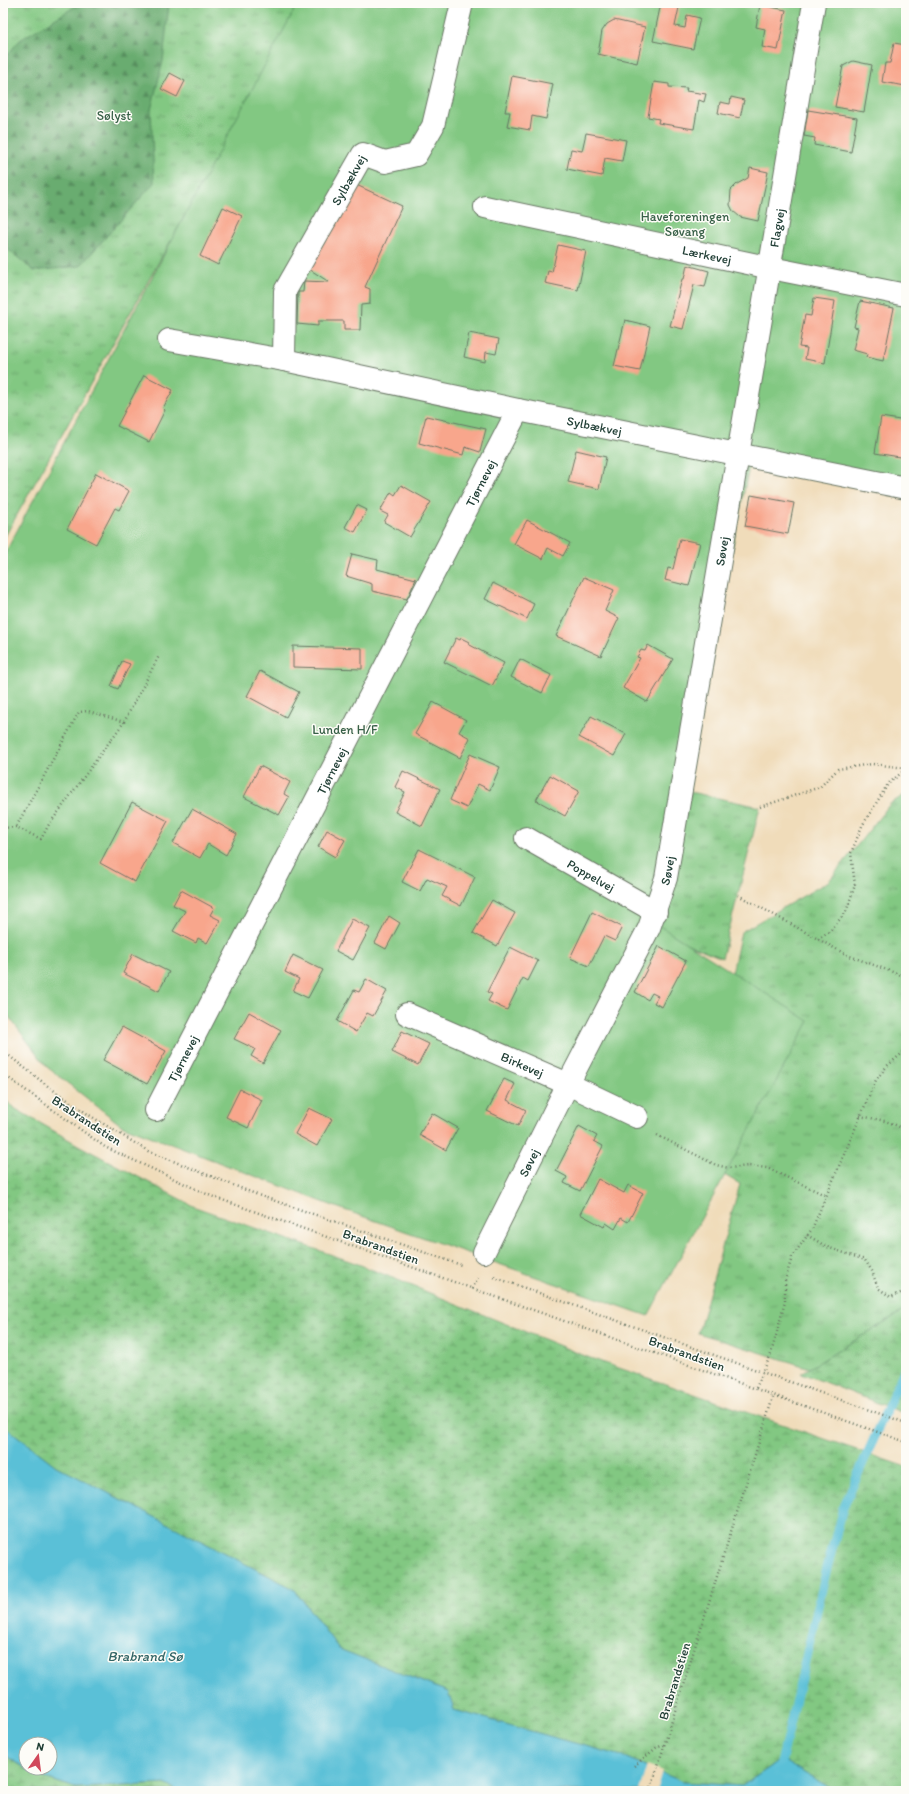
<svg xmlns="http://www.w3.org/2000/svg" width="909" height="1794" font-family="Itim,sans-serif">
  <defs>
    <pattern id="grass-tufts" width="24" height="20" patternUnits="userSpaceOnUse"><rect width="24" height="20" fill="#82c882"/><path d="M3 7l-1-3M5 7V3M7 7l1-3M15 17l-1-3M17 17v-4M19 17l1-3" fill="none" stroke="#6aa46b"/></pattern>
    <pattern id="forest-firs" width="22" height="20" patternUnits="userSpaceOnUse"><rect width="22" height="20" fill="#69ac70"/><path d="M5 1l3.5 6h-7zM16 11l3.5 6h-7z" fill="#568d5d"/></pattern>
    <pattern id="wetland-marsh" width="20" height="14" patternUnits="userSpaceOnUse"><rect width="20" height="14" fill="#82c882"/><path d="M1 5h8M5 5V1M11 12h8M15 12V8" fill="none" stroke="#6aa46b"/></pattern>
  </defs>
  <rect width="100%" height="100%" fill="#fdfcf7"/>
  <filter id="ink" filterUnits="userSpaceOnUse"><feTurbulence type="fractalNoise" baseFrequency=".025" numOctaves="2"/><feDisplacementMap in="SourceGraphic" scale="8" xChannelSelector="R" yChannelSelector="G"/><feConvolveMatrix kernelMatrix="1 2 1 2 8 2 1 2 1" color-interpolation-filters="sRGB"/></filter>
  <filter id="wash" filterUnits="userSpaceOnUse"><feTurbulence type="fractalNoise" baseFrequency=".012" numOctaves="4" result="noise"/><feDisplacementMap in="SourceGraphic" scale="16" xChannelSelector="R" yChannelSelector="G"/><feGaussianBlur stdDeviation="0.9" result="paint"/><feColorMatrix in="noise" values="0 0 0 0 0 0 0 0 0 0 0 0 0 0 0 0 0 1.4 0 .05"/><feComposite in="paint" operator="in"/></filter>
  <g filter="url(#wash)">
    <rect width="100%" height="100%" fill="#f0dcba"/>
    <!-- grass -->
    <path fill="url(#grass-tufts)" stroke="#50825b" d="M3 3H304L3 540Z
      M690 792 760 807 722 958 649 928Z
      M906 794V1309L810 1368 698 1333 740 1184 719 1172 724 1009 741 932 829 881 890 804Z"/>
    <!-- forest -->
    <path fill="url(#forest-firs)" stroke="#447452" d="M81 3H169L163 61 151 110 154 183 80 266 34 271 3 245V60L20 40Z"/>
    <!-- wetland -->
    <path fill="url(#wetland-marsh)" stroke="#50825b" d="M3 1098 14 1108 80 1146 195 1207 358 1264 590 1358 906 1467V1791H835L782 1759 742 1786 683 1782 622 1756 454 1710 448 1692 339 1649 294 1589 56 1466 3 1425Z
      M906 1309V1414L801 1373 810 1368Z
      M3 1754 36 1775 76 1788 165 1784 179 1791H3Z"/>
    <!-- garden -->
    <path fill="#82c882" stroke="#50825b" d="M298 3H906V488L750 462 655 923 809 1021 648 1316 336 1207 121 1125 47 1067 3 1009V557Z"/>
    <!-- water -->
    <path fill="#5ac0d7" stroke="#3c7e86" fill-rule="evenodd" d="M3 1425 56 1466 294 1589 339 1649 448 1692 454 1710 622 1756 683 1782 742 1786 782 1759 835 1791H179L165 1784 76 1788 36 1775 3 1754ZM26 1744H50V1768H26Z"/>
    <!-- pier -->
    <path fill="#f0dcba" d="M647 1765 663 1771 657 1791H639Z"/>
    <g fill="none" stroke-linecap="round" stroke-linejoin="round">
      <!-- stream -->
      <path stroke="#5ac0d7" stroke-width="9" d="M772 1791 782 1759 826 1572 843 1508 906 1366"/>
    </g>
    <g id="blocks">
      <!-- building -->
      <path fill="#f8a68c" d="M661 3H680L675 26 685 28 687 15 700 18 693 49 653 41Z
        M760 5 786 10 778 50 762 47 765 29 756 27Z
        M614 20 645 27 637 63 598 54 602 31 607 24Z
        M894 43 906 45V86L882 82 885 63H890Z
        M853 61 872 65 864 112 835 107 843 66Z
        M170 73 185 81 177 97 161 89Z
        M512 76 553 84 546 119 532 116 530 130 507 126 510 112H505Z
        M654 82 669 84V87L687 88 686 91 706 94 704 102 699 100 694 129 658 123 659 119 648 117Z
        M731 97 744 100 740 118 718 113 720 102 730 104Z
        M808 110 857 118 851 152 814 145 815 138 804 136Z
        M586 133 626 140 622 161 605 158 602 176 567 169 571 149 582 151Z
        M750 168 768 172 758 221 740 217 733 211 730 205 731 190 737 184 748 178Z
        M352 183 402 206 365 287 370 289V304L361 305 360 330H344V321H318V326L297 324 298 292H303L304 281 329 282 309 269Z
        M223 207 242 216 218 265 200 256Z
        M558 245 586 251 578 290 545 283 548 271 552 272Z
        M687 265 709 271 705 287 694 285 683 329 670 326 682 279H684Z
        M814 298 835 301 825 363 805 359 807 348 799 347 805 315 811 316Z
        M860 301 894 308 883 361 866 357 867 354 853 350 858 328 854 327Z
        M625 320 650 326 640 371 614 366Z
        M469 333 499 339 496 354 486 352 485 362 464 357Z
        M144 375 173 390 163 408 165 410 149 442 117 426Z
        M426 416 486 429 480 452 465 447 463 455 419 443Z
        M881 417 906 421V458L875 453Z
        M576 450 606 457 599 489 568 482Z
        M96 473 129 491 119 510 115 508 96 544 67 529Z
        M401 485 431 502 410 537 384 522 388 515 380 511 391 492 395 495Z
        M751 495 794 503 788 534 745 526Z
        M357 505 367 510 355 532 345 527Z
        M527 520 570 543 563 556 548 548 543 559 514 544Z
        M680 539 700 543 689 586 665 580 668 568 673 569Z
        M352 554 378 560 377 569 416 579 407 599 372 591V584L346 576Z
        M584 577 614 590 605 611 619 618 601 656 556 636Z
        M493 583 534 604 527 619 485 599Z
        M456 638 460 640 461 638 469 642 468 644 504 663 492 686 444 662Z
        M648 645 673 659 647 702 623 688 640 658 637 657 641 650 645 651Z
        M293 646 362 648V669L293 667Z
        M520 659 551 675 542 693 511 677Z
        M122 661 130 664 118 689 111 686Z
        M260 671 299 692 286 717 247 696Z
        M433 702 466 720 459 732 470 738 460 758 415 734Z
        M591 716 626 734 614 756 579 737Z
        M470 754 500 767 490 790 478 784 467 808 450 800Z
        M260 766 290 782 284 794 289 797 279 815 244 797Z
        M403 771 440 789 422 826 395 812 405 792 395 787Z
        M550 775 579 791 565 816 536 800Z
        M132 802 168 821 135 882 100 863Z
        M192 809 237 834 226 855 208 844 200 858 173 843Z
        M327 830 345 840 335 857 318 847Z
        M419 849 475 877 461 906 442 896 447 887 427 878 420 891 402 882Z
        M181 890 214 908 210 915 220 920 207 943 198 938 196 943 173 931 185 911 173 905Z
        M492 900 515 913 497 946 473 933Z
        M592 912 622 927 615 941 604 936 589 966 570 958Z
        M389 916 400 923 386 949 375 943Z
        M352 919 370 928 353 960 336 951Z
        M659 946 686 961 662 1007 654 1003 658 996 652 993 648 1000 635 992Z
        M510 947 538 961 528 981 523 978 507 1010 488 1001 492 994 487 992Z
        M133 954 169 972 159 991 123 973Z
        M293 955 323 970 308 998 293 991 299 979 285 972Z
        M366 979 387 991 373 1016 367 1013 356 1032 337 1021 354 990 359 992Z
        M249 1012 281 1030 263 1063 251 1056 255 1049 234 1039Z
        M122 1027 166 1051 147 1084 103 1060Z
        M402 1031 429 1044 418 1065 392 1052Z
        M504 1079 515 1084 507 1100 526 1110 518 1126 487 1111Z
        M240 1089 262 1100 248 1128 226 1117Z
        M309 1108 332 1119 317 1146 295 1134Z
        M432 1113 458 1128 446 1150 419 1135Z
        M579 1126 597 1136 594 1141 603 1146 580 1191 564 1183 567 1177 556 1171Z
        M598 1179 624 1193 628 1185 643 1193 628 1222 621 1218 615 1229 606 1223 604 1227 580 1214Z"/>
    </g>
  </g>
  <g filter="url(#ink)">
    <use href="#blocks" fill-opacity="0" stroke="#687563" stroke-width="1"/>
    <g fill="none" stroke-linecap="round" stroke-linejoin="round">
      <!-- minor casing -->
      <g stroke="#687563" stroke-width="24">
        <g id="minor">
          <path id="s1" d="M485 207 771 268 906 295"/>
          <path id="s2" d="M169 340 284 360 518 410 906 488"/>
          <path id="s3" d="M284 360 285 291 363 154 385 162 416 155 433 126 462 3"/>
          <path id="s4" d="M526 838 656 912"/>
          <path id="s5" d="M407 1014 568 1084 637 1117"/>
          <path id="s6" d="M156 1110 518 410"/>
          <path id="s7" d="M484 1252 568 1084 649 928 666 878C715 586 766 295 814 3"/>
        </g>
      </g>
      <!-- path -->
      <path stroke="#687563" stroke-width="2.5" stroke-dasharray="1 3" stroke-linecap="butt" d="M124 722 159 656
        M760 807 820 787 838 769 872 764 906 768
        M3 828 16 827 41 839 48 826 124 722 88 711 79 712 16 827
        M738 895 847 955 906 977
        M818 939 830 931 846 912 855 885 851 853 862 826 888 784 906 769
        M3 1051 49 1087 89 1115 148 1151 258 1195 461 1265
        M3 1074 105 1147 211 1196 906 1442
        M860 1116C875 1119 895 1121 906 1132
        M657 1135 716 1165 729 1168 749 1166 767 1168 827 1196
        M807 1235 827 1247 865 1260 872 1271 878 1288 891 1297 903 1292 906 1286
        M494 1277 906 1423
        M472 1289 478 1278
        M756 1388 771 1354 785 1302V1281L792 1257 812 1229 876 1080 887 1066 906 1050
        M634 1766 656 1748 664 1745
        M650 1791 774 1394"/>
      <!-- minor -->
      <use href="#minor" stroke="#fff" stroke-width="22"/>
    </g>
  </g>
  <g text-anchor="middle" stroke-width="3" stroke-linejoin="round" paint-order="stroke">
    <!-- park labels -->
    <g font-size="13" fill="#386048" stroke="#fdfcf7">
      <text x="114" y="120">Sølyst</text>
      <text x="685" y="221">Haveforeningen<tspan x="685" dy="15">Søvang</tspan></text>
      <text x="345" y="734">Lunden H/F</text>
    </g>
    <!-- street labels -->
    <g font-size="13" fill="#1f3d34" stroke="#fdfcf7">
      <text dy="5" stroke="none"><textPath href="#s3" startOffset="197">Sylbækvej</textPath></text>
      <text dy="5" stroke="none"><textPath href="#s7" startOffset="1076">Flagvej</textPath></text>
      <text dy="5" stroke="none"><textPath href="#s1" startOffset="227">Lærkevej</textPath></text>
      <text dy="5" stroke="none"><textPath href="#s2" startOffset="434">Sylbækvej</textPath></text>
      <text dy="5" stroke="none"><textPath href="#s6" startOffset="706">Tjørnevej</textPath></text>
      <text dy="5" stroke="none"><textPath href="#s7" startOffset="748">Søvej</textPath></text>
      <text dy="5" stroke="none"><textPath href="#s6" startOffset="382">Tjørnevej</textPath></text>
      <text dy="5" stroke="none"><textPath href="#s7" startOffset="424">Søvej</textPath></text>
      <text dy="5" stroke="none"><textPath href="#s4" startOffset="75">Poppelvej</textPath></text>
      <text dy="5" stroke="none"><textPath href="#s6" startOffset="58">Tjørnevej</textPath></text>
      <text dy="5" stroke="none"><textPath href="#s5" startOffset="126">Birkevej</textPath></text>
      <text transform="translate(87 1120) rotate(33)" y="5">Brabrandstien</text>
      <text dy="5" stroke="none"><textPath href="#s7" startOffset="100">Søvej</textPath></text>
      <text transform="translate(381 1246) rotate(20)" y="5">Brabrandstien</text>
      <text transform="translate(687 1353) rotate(20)" y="5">Brabrandstien</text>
      <text transform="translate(674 1681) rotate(-73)" y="5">Brabrandstien</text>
    </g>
    <!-- water labels -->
    <g font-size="14" font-style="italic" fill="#316465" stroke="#fdfcf7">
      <text x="145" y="1661">Brabrand Sø</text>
    </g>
  </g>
  <!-- margin -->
  <rect width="909" height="1794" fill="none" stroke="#fdfcf7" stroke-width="16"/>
  <!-- north arrow -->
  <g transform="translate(38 1756) rotate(14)"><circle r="19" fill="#fdfcf7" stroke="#a4b0a9"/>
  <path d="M0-3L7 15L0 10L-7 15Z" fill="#d1495b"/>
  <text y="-6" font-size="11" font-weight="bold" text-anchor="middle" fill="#1f3d34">N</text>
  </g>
</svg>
